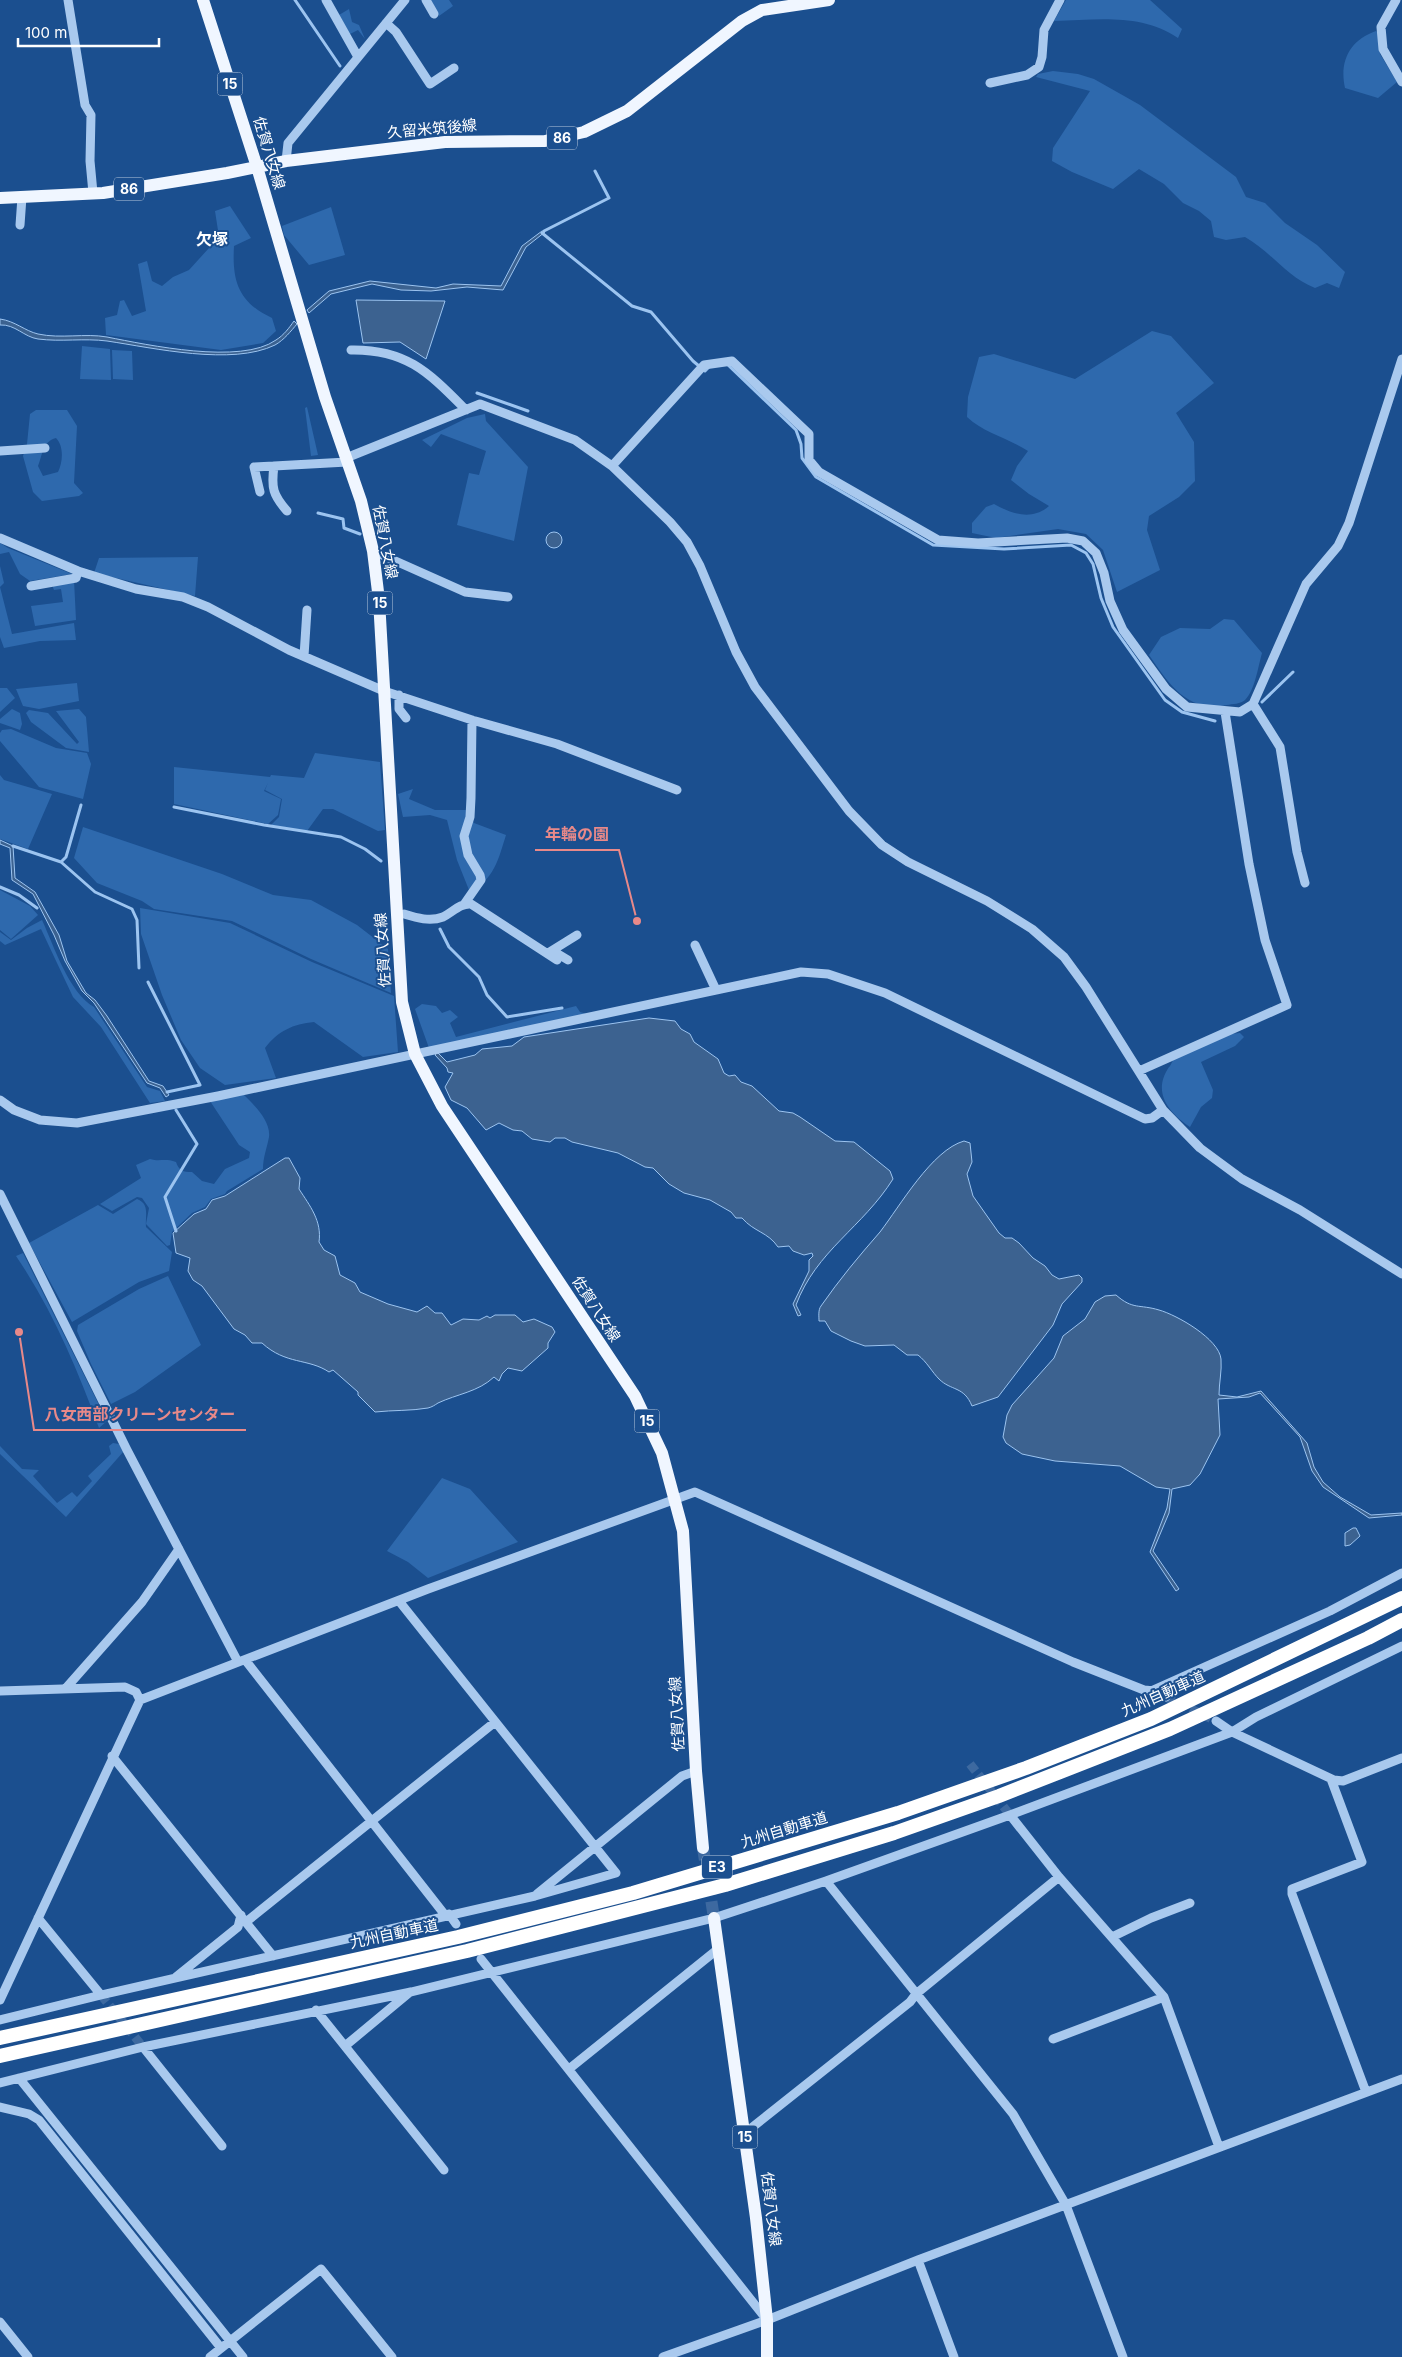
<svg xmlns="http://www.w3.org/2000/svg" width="1402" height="2357" font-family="Inter,'Noto Sans JP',sans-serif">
  <rect width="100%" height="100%" fill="#1b4f8f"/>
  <!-- green -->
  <path fill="#2e69ad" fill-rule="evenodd" d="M431 0H449L453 6 439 16Z
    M1066 0H1150L1182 29 1178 38C1141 13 1097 20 1054 21Z
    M349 9 352 22 359 25 365 39 358 30 350 34 339 15Z
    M1376 31 1378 33 1380 54 1397 82 1378 98 1345 88C1339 61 1350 40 1376 31Z
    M1053 71 1078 74 1094 79 1140 105 1236 177 1246 197 1265 203 1285 223 1317 245 1345 272 1339 288 1327 283 1315 288C1285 276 1273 253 1245 237L1226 240 1214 237 1211 221 1199 211 1183 203 1164 184 1139 169 1113 189 1072 172 1052 161 1053 148 1090 91 1036 77 1038 74Z
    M230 206 251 238 234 246C232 281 238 302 272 318L276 331 263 343 221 350 106 335 105 318 117 315 120 301 124 300 132 316 146 311 138 264 147 261 152 281 162 286 173 277 189 270 219 237 215 211Z
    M331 207 345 255 309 265 284 235 282 226Z
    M1152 331 1171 336 1214 383 1176 413 1194 442 1195 481 1179 497 1149 516 1147 530 1160 570 1117 592 1103 550 1086 534 1058 529 996 538 972 533V523L986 507 994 504C1012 514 1032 521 1049 506L1029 494 1011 480 1017 466 1028 451C1008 438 984 433 967 417L968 397 979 357 994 354 1075 379Z
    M82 346 110 349 111 380 80 379Z
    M112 350 132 351 133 380 113 379Z
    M307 407 318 455 311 456 305 408Z
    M36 410H67L77 426 74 483 83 493 79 496 42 501 33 492 23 456 27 444 30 414ZM56 438C64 446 63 462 58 472L43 476 38 466C43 454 42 442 56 438Z
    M485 414 486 421 528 467 514 541 457 525 469 473 479 475 486 451 441 434 431 447 422 440 467 418Z
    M0 543 8 548 72 574 30 581 20 574 9 552 0 554Z
    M198 557 195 596 94 573 99 558Z
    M0 566 4 583 0 587 12 634 74 623 76 640 40 641 4 648 0 637Z
    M74 580 76 620 35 626 31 606 63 602 61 589 54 590 52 585Z
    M1224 619 1234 620 1262 653C1258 667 1255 690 1245 700 1241 704 1232 704 1227 705 1187 713 1169 684 1149 655L1161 637 1180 628 1210 629Z
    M77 683 79 701 39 709 23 706 16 689Z
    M0 688H7L15 698 0 712Z
    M12 709 20 713 22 724 20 730 0 723V719Z
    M79 709 86 717 89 752 66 748 31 722 26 713 29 710 48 713 77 744 79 742 56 711Z
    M11 729 56 748 87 753 91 764 83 799 39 787 0 741V733L2 730Z
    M315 753 380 762 385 830 378 831 333 809H323L307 831 271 825 279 817 282 799 265 790 268 783 264 791 281 799 278 815 268 824 174 804V767L270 777 271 775 304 778Z
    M0 775 4 780 52 794 28 849 0 839Z
    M413 789 409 799 435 810H467L474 823 506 835C499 857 494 882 469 890L457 860 447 820 430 815 403 817 398 794Z
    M83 827 222 874 273 895 311 900 357 925 388 949 391 993 311 959 232 921 154 909 142 901 97 883 74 858Z
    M0 890 30 906 38 915 11 939 0 930Z
    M140 908 230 923 312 962 394 996 398 1052 363 1057 314 1022C293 1024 278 1031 265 1048L276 1078 225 1085 200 1068 181 1040 162 995 141 934Z
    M42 920C54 946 69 993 94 1007L147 1087 160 1091 165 1101 150 1103 101 1027 73 997 41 929 5 945 0 941V932L11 940 27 928Z
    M422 1004 436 1006 442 1013 450 1010 458 1017 450 1023 456 1037 576 1006 580 1012 587 1014 429 1048 415 1009Z
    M1240 1033 1244 1037 1235 1046 1201 1062 1213 1090 1212 1098 1201 1107 1190 1127C1168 1112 1152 1092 1169 1067 1170 1067 1173 1060 1173 1060 1180 1054 1219 1039 1230 1034Z
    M243 1094C254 1105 271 1121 269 1137 267 1148 263 1157 263 1169L227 1191 225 1194 211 1199 205 1207 192 1213 172 1232 170 1245 167 1246 146 1224 149 1208 142 1198 137 1197 112 1211 100 1204 141 1178 136 1165 150 1159C159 1162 165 1158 176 1162 179 1171 183 1172 192 1172L202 1181 214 1184 225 1169 249 1158 250 1152 239 1145 210 1101Z
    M137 1199C150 1204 145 1215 146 1227L172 1252 169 1271 139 1282 72 1322 29 1243 98 1205 113 1214Z
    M23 1253 107 1421 99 1428C77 1368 52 1309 16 1256Z
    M168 1276 201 1345 135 1392 111 1404 91 1364 77 1331 78 1325 139 1289Z
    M113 1443 119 1444 124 1451 66 1517 0 1454V1446L22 1469 39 1470 33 1476 57 1503 72 1492 77 1497 92 1481 88 1476 111 1454 109 1446Z
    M442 1478 470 1489 518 1542 428 1578 408 1562 387 1551Z"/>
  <!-- water -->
  <path fill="#3c6290" stroke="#9cc4f0" d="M542 231 545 232 526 247 503 290 467 287 431 291 401 290 372 284 331 294 309 313 307 310 329 291 370 281 436 288 453 284 501 286 522 246Z
    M356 300 445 301 426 359 400 342 363 343Z
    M0 319C15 321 25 331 38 334 61 339 85 333 107 337 148 345 241 365 276 340 284 335 289 328 294 321L297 324C291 331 284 340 275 345 232 366 154 348 107 341 84 338 61 342 38 339 24 337 15 324 0 325Z
    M546 540a8 8 0 1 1 16 0a8 8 0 1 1-16 0Z
    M0 840 13 846 15 878 35 892 59 935 67 961 86 993 95 1000 107 1016 149 1081 163 1086 169 1095 166 1097 160 1088 147 1083 94 1003 82 991 65 961 54 935 33 894 12 880 10 848 0 844Z
    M649 1018 675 1021 681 1029 690 1034 694 1042 718 1059 724 1073 729 1076 735 1075 741 1082 752 1086 779 1111 793 1113 800 1117 835 1141 854 1142 890 1171 893 1179C863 1227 816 1251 796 1305L801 1315 798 1316 793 1304 809 1271V1260L813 1256 812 1253 804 1255 793 1251 789 1246 778 1247C768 1232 754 1232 742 1218H736L731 1212 710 1200 684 1193 669 1184 653 1168 645 1167 618 1153 572 1142 565 1138H555L550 1142 532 1139 522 1131 513 1130 499 1123 486 1130 467 1108 451 1100 445 1087 453 1073 448 1072 447 1068 435 1055 437 1052 447 1062 475 1055 482 1049 512 1046 524 1037Z
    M964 1141 970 1143 972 1162 967 1174 973 1196 999 1233 1005 1238H1012L1019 1243 1033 1258 1045 1266 1052 1275 1059 1279 1079 1275 1082 1278V1282L1062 1304 1053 1325 998 1397 972 1406C964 1386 951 1391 939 1379 932 1372 927 1362 918 1355H907L894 1345 865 1346 851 1341 831 1331 825 1321H819C819 1316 818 1310 821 1306 839 1280 859 1256 880 1232 900 1206 932 1150 964 1141Z
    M285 1158H289L300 1178 299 1189C310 1206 322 1221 319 1242L324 1250 335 1256 340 1275 355 1283 360 1292 388 1304 417 1312 427 1306 435 1313H442L451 1325 463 1319 479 1320 487 1316 490 1318 495 1315H515L523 1322 534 1319 552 1327 555 1332 548 1343V1348L522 1371 508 1368 502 1374 499 1381 494 1377C478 1392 457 1394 438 1403 435 1405 432 1407 428 1408 411 1411 393 1410 375 1412L358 1395V1392L333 1370 329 1372C308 1358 286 1365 262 1343H252L245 1335 234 1329 202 1286 193 1280 188 1271 190 1258 176 1253 173 1233 194 1214 206 1209 212 1200 225 1196Z
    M1116 1295C1133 1310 1139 1304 1159 1310 1177 1315 1219 1339 1221 1359 1222 1371 1219 1383 1219 1395L1237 1397 1261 1391 1307 1443 1314 1467 1323 1482 1340 1497 1371 1515 1402 1513V1515L1369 1518 1323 1487 1312 1471 1300 1437 1260 1393 1249 1397 1218 1399 1220 1435 1200 1474 1190 1485 1172 1489 1169 1513 1153 1551 1179 1589 1176 1591 1150 1552 1167 1508 1170 1489 1156 1487 1120 1466 1055 1461 1022 1454 1006 1443 1003 1437 1007 1415 1012 1405 1054 1358 1063 1336 1085 1319 1095 1302 1105 1296Z
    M1353 1528H1356L1360 1536 1350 1545 1345 1546V1533Z"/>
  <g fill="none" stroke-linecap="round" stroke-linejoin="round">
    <!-- stream -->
    <path stroke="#9cc4f0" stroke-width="3" d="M295 0 340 66
      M544 231 609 198 595 171
      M542 233 632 306 651 312 693 361 705 371 708 368
      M727 364 796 430 801 444 802 458 816 477 933 545 1004 549 1071 545 1086 553 1093 564 1101 598 1113 627 1165 700 1182 712 1215 721
      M477 393 528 411
      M318 513 343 519 344 528 360 534
      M1262 702 1293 672
      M174 807 264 825 341 837 365 849 381 861
      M13 846 61 862 95 892 132 909 137 920 139 968
      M61 862 66 857 81 805
      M0 887 19 895 37 908
      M440 929 449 947 479 977 487 995 507 1017 562 1008
      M148 982 200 1085 167 1092
      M176 1231 165 1197 197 1144 176 1110"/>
    <!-- minor-tunnel -->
    <path stroke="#3d69a0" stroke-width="9" stroke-dasharray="9 4.5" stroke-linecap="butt" d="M1166 1697 1216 1721
      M970 1764 1010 1815
      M101 1995 143 2047"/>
    <!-- major-tunnel -->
    <path stroke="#3d69a0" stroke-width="12" stroke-dasharray="12 6" stroke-linecap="butt" d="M703 1848 714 1918"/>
    <!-- minor -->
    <path stroke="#a9c9ee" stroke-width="9" d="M68 0 85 105 91 115 90 161 93 193
      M326 0 358 57
      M426 0 434 14
      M1396 0 1381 27 1383 49 1402 82
      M386 23 396 32 430 84 454 68
      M990 83 1027 75 1039 67 1042 57 1044 30 1060 0
      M286 161 288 143 405 0
      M20 225 22 197
      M351 350C407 349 429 373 466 410
      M0 451 45 448
      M346 458 480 404 575 440 612 466 670 522 687 542 700 566 736 652 755 687 849 811 882 845 908 862 987 901 1032 929 1064 957 1086 987 1163 1110 1200 1148 1242 1179 1300 1210 1402 1274
      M612 466 704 365 732 361 809 434V460L819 472 938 540 978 543 1067 538 1083 541 1096 553 1104 573 1110 601 1123 630 1166 689 1187 707 1240 712 1253 704 1306 584 1338 546 1349 523 1402 359
      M260 492 254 467 274 466
      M287 511C273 495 271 488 274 466L347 462
      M0 538 78 571 136 589 183 597 208 607 289 650 384 691 472 720 557 744 677 790
      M373 551 465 592 508 597
      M31 586 76 578 78 571
      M304 656 307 610
      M399 695V709L406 718
      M1253 704 1280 747 1297 852 1305 883
      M465 903 481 880 480 875 468 855 464 836 470 817 471 798 472 720
      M404 914C417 918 430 922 443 917 453 912 460 903 471 904L557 960
      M695 945 716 990
      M553 951 568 960
      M548 953 577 935
      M1139 1071 1287 1005 1265 940 1249 864 1225 712
      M0 1100 14 1110 40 1120 77 1123 218 1096 801 972 828 974 885 993 1145 1119 1152 1118 1163 1110
      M0 1194 127 1450 238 1662
      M246 1661 445 1915
      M66 1688 142 1602 179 1549
      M0 1691 125 1687 136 1692 140 1700
      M1151 1691 1330 1611 1402 1573
      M1216 1721 1232 1732 1334 1780 1343 1781 1402 1758
      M112 1756 273 1956
      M1331 1779 1362 1862 1292 1889V1894L1366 2092
      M1010 1815 1059 1877 1164 1997 1219 2147
      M826 1881 1013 2114 1066 2205 1123 2357
      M537 1894 682 1776 696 1771
      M449 1914 456 1924
      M38 1918 101 1995
      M246 1922 495 1722
      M1112 1937 1151 1918 1190 1903
      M481 1959 767 2320
      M176 1977 238 1927 241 1915
      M0 2000 140 1700 428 1589 695 1492 1073 1662 1144 1690 1155 1691 1166 1697
      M316 2010 444 2170
      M0 2020 101 1995 535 1896 616 1873 399 1601
      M1053 2039 1164 1997
      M345 2046 410 1992
      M143 2047 222 2146
      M569 2069 718 1949
      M19 2078 243 2357
      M0 2083 143 2047 411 1992 714 1918 826 1881 1010 1815 1232 1732 1256 1717 1402 1646
      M0 2107 29 2114 39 2120 221 2348
      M745 2133 910 2002 916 1994 1059 1877
      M918 2260 954 2357
      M0 2322 28 2357
      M210 2357 321 2269 392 2357
      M663 2357 767 2320 918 2260 1402 2079"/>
    <!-- major -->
    <path stroke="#f0f6ff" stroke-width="12" d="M203 0 257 167 325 397 361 501 373 551 379 600 402 1002 415 1054 442 1106 635 1396 662 1453 683 1531 696 1771 703 1848
      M0 198 103 193 227 173 286 161 445 142 545 141 584 132 627 111 742 21 762 10 829 0
      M714 1918 756 2218 767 2320V2357"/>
    <!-- highway -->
    <path stroke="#fff" stroke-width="14" d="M0 2038 458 1937 633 1893 898 1813 1026 1768 1151 1719 1402 1598
      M0 2056 467 1951 725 1885 894 1833 999 1796 1170 1729 1368 1638 1402 1620"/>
  </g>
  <g text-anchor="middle" stroke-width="4" stroke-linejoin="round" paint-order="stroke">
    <!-- shield labels -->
    <g fill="#1b4f8f" stroke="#bbcadd" stroke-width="1">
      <rect x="217.5" y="72.5" width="25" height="23" rx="4"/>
      <rect x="547" y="126.5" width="30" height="23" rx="4"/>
      <rect x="114" y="177.5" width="30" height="23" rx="4"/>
      <rect x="367.5" y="591.5" width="25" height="23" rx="4"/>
      <rect x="634.5" y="1409.5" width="25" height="23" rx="4"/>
      <rect x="702" y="1855.5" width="30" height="23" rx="4"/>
      <rect x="732.5" y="2125.5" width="25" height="23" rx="4"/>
    </g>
    <g font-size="14" font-weight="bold" fill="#fff">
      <text x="230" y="89">15</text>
      <text x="562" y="143">86</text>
      <text x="129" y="194">86</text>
      <text x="380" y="608">15</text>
      <text x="647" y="1426">15</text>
      <text x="717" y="1872">E3</text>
      <text x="745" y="2142">15</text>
    </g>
    <!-- street labels -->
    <g font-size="15" fill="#fff" stroke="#1b4f8f">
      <text transform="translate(432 129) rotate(-5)" y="5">久留米筑後線</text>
      <text transform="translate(269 153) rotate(73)" y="5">佐賀八女線</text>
      <text transform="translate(385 542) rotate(79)" y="5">佐賀八女線</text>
      <text transform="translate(383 950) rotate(-94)" y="5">佐賀八女線</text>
      <text transform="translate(596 1309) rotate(57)" y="5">佐賀八女線</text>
      <text transform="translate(1163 1694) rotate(-24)" y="5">九州自動車道</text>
      <text transform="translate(677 1714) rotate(-93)" y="5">佐賀八女線</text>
      <text transform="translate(784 1830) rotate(-17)" y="5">九州自動車道</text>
      <text transform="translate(394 1934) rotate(-12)" y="5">九州自動車道</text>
      <text transform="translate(771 2209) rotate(83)" y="5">佐賀八女線</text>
    </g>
    <!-- neighbourhood labels -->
    <g font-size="16" font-weight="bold" fill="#fff" stroke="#1b4f8f">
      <text x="212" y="245">欠塚</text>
    </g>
  </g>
  <!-- callouts -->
  <path fill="none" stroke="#e88989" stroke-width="2" d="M637 921L619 850H535M19 1332L34 1430H246"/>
  <g fill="#e88989" stroke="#1b4f8f" stroke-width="2">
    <circle cx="637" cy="921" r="5"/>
    <circle cx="19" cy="1332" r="5"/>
  </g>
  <g font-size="16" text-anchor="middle" font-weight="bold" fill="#e88989" stroke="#1b4f8f" stroke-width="4" stroke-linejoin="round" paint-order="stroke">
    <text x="577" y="840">年輪の園</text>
    <text x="140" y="1420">八女西部クリーンセンター</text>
  </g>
  <!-- scale -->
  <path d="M18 38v8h141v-8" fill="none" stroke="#ffffff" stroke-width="2.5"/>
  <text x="25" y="38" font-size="15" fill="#ffffff" stroke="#1b4f8f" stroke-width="4" paint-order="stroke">100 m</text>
</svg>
